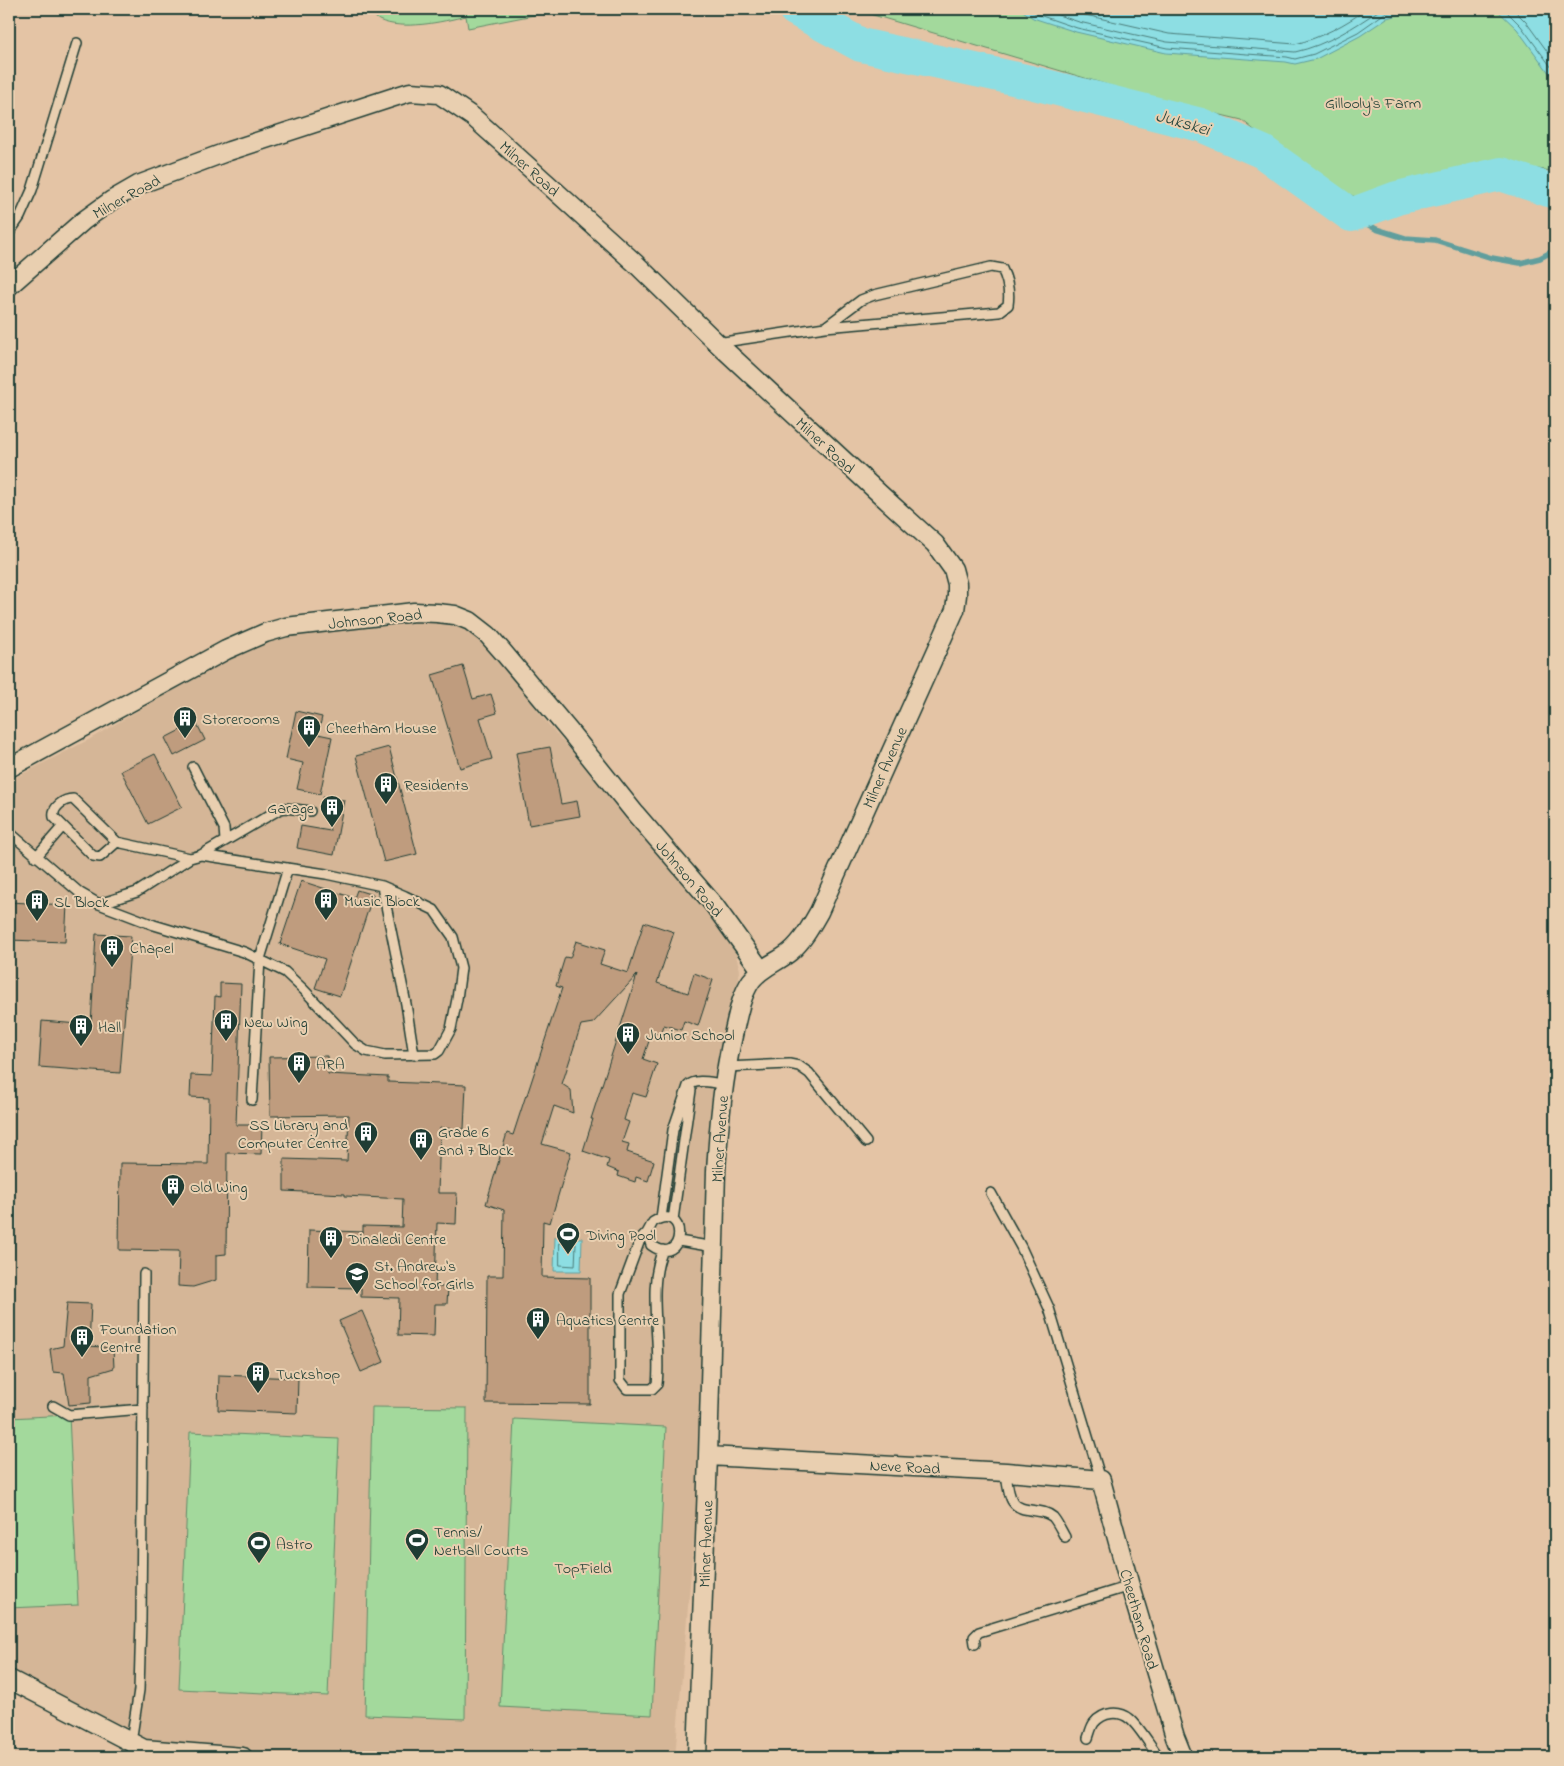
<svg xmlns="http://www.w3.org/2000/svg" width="1564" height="1766" font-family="'Indie Flower',sans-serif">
  <rect width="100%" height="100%" fill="#e4c4a5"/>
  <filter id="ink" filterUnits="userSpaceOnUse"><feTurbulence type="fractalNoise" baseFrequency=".02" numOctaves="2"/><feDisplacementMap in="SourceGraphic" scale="10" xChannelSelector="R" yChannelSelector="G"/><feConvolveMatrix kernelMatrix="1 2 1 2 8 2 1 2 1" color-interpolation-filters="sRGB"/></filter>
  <g filter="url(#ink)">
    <!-- built -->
    <path fill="#d5b697" d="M415 618 451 621 471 632 496 656 547 723 711 912 732 941 740 970 733 1014 710 1122 700 1468 675 1757H291L240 1754 144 1752 9 1683V781L90 739 239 651 282 637Z"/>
    <!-- green -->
    <path fill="#a3d99c" stroke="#618b68" d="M368 9H564L468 28 466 16C442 22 402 31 379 20 375 18 371 12 368 9Z
      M853 9H1555V173L1552 171 1509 165 1445 178 1389 196 1358 198 1330 186 1297 165 1242 120 1162 101Z
      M372 1407 467 1408 465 1719 365 1715Z
      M69 1415 78 1605 9 1608V1418Z
      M514 1419 666 1427 652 1715 500 1707Z
      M190 1432 339 1439 328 1696 179 1689Z"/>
    <!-- water -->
    <path fill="#8ddee3" stroke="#619e9d" d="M1020 9H1419L1387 18 1360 36 1316 59 1295 64 1286 62 1166 53 1076 32 1033 18Z
      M1496 9H1551L1555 24V81L1517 29Z
      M555 1237 582 1238 581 1271H554Z"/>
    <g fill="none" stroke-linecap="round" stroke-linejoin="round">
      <!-- shore -->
      <path stroke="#4b7d7a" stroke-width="1" d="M1028 9 1036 14 1077 28 1167 48 1287 57 1295 59 1314 54 1358 32 1385 13 1401 9
        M1040 9 1079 22 1167 42 1295 52C1327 45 1354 27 1381 9
        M1064 9 1081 14 1169 34 1295 44C1321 38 1346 24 1367 9
        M1504 9 1521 26 1555 72
        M1513 9 1526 22 1555 62
        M560 1243 576 1244 575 1266 560 1265Z"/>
      <!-- stream -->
      <path stroke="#619e9d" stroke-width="5.5" d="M1351 215 1376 229 1405 238 1435 240 1492 258 1520 263 1540 258 1555 250"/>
      <!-- river -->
      <path stroke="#8ddee3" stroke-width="34" d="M795 9 861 45 1026 81 1201 125 1263 152 1351 215 1397 198 1501 174 1555 192"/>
    </g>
    <!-- building -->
    <path fill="#bf9c7e" stroke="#1f3d34" d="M463 666 473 699 491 694 497 713 480 718 492 759 460 768 432 675Z
      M296 711 322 717 318 734 332 737 320 794 297 789 303 763 286 759Z
      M196 722 205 740 174 756 165 738Z
      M389 747 417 854 384 862 356 756Z
      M550 747 561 804 577 801 580 816 529 825 516 753Z
      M155 754 182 807 148 824 121 771Z
      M323 797 344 800 334 855 297 848 301 826 330 831Z
      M301 881 354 898 357 890 373 895 340 996 315 988 325 959 280 944Z
      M9 902 67 905 65 942 9 940Z
      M644 922 674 932 657 983 688 993 694 973 713 980 698 1026 684 1021 681 1030 664 1025 661 1035 652 1032 643 1059 657 1064 646 1097 632 1093 624 1120 629 1122 622 1142 629 1144 627 1152 654 1161 648 1181 636 1177 635 1182 618 1176 619 1172 607 1167 609 1160 583 1151 593 1119H591L637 975 593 1023 581 1025 562 1084 571 1090 573 1113 554 1106 542 1144 571 1152 550 1223 543 1221 542 1277 590 1278V1404L486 1403 487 1276H503L504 1210 486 1204 507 1133 513 1135 526 1095H527L562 988 556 986 565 957 570 958 576 941 605 950 600 964 628 973Z
      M96 934 131 936 120 1073 39 1067 42 1021 91 1025Z
      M220 983 241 984 236 1125H262L261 1154 227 1153 226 1254 216 1255V1280L193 1287 178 1286 179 1251 119 1250 120 1163 208 1164 209 1098 190 1097 191 1075 212 1076 215 996 220 997Z
      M327 1056 328 1074 388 1077V1082L466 1085 464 1129 440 1128 438 1193H457L456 1224 437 1223 435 1287H448L447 1304H435L434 1336 398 1335 399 1298 361 1297V1288L308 1287 309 1230 363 1232V1226L402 1227 403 1199 345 1196V1194L284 1191V1159L347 1161 349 1115 270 1116 269 1057Z
      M67 1303 91 1304 89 1346 113 1348 114 1368 91 1375V1403L69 1405 64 1373 53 1372 50 1349 63 1346Z
      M362 1311 384 1362 361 1372 339 1321Z
      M219 1375 298 1378 297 1413 218 1410Z"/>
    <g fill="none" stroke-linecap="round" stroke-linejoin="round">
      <!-- lane casing -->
      <g stroke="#1f3d34" stroke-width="12">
        <path id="lane" d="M9 233 20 217 32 190 77 43
          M717 343 825 327 999 312 1008 305C1010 292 1008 281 1002 269L991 267 874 295 861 300 825 327
          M193 767 224 828 225 841
          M9 832 80 893 99 904 154 925 244 952 285 972 304 990 355 1044 366 1051 385 1055 435 1054 439 1051 451 1029 457 999 461 968 453 937 434 910 405 896 382 886 326 874 201 855 190 858 137 892 99 904
          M117 842 100 857 93 856 54 817C52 807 64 799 73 799L117 842 190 858
          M201 855 280 809 285 808 310 811
          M36 857 63 826
          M382 886 406 1004 414 1055
          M726 1067 789 1064 799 1066 809 1073 866 1142
          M252 1100 260 959 288 868
          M991 1193 1021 1247 1049 1308 1101 1480
          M661 1218 673 1130 688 1086C696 1078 712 1083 723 1084
          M673 1220 691 1090
          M647 1233 651 1245C686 1270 689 1200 653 1222L647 1233 640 1240 620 1294V1380L627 1389H652L657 1384C662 1343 646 1288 663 1250
          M679 1241 714 1247
          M53 1406 69 1415 143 1409
          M1006 1472C1007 1481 1008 1495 1013 1502 1021 1514 1042 1507 1053 1517 1058 1523 1061 1530 1065 1537
          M975 1644 974 1637 979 1632 1130 1586
          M1088 1738C1090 1733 1091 1727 1094 1723 1103 1712 1119 1710 1130 1719 1139 1726 1151 1747 1159 1757
          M131 1742 139 1690 141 1620 144 1274"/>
      </g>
      <!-- street casing -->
      <g stroke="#1f3d34" stroke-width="21">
        <path id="street" d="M9 286 83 221 112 200 138 185 229 151 391 98 410 92 439 94 473 117 511 151 635 263 717 343 881 495 935 544 953 569 957 584V595L955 610 819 912C811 926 803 941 790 952 778 962 761 967 751 981 741 996 738 1014 734 1031 723 1078 719 1123 716 1171L708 1456 697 1757
          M9 768 226 650 265 633 286 627 414 612 437 613 455 615 470 621 488 635 503 652 570 732 634 812 714 905 761 970
          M708 1456 1006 1472 1101 1480 1130 1586 1175 1737 1183 1757
          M9 1679 144 1749 243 1757"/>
      </g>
      <!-- lane -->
      <use href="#lane" stroke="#e9cfb0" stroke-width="9"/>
      <!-- street -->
      <use href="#street" stroke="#e9cfb0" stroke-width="18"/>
    </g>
  </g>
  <!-- icons -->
  <defs>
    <g id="building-pin" transform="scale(1.25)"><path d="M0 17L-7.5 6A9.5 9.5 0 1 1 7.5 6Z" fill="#1f3d34" stroke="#e9cfb0"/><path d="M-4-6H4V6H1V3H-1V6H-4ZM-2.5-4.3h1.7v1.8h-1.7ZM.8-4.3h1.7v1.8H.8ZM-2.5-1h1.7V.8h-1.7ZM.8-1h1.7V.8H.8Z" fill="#fff"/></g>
    <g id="stadium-pin" transform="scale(1.25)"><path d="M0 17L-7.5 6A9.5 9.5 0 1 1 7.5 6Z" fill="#1f3d34" stroke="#e9cfb0"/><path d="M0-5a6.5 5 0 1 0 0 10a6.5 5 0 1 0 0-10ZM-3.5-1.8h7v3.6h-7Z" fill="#fff"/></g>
    <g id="school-pin" transform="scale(1.25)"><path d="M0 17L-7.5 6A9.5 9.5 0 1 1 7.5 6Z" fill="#1f3d34" stroke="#e9cfb0"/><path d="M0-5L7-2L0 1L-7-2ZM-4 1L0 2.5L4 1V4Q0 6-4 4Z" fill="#fff"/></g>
  </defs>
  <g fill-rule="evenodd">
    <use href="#building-pin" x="185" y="718"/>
    <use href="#building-pin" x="309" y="727"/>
    <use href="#building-pin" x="386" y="784"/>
    <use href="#building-pin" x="332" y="807"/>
    <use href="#building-pin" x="326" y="900"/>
    <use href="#building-pin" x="37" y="901"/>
    <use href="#building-pin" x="112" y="947"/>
    <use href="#building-pin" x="226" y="1021"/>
    <use href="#building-pin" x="81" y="1026"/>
    <use href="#building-pin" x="628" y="1034"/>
    <use href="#building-pin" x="299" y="1063"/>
    <use href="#building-pin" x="366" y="1133"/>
    <use href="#building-pin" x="421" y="1140"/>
    <use href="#building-pin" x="173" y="1186"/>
    <use href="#stadium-pin" x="568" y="1234"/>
    <use href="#building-pin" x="331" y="1238"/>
    <use href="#school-pin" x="357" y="1274"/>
    <use href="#building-pin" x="538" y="1319"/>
    <use href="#building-pin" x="82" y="1337"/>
    <use href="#building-pin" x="258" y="1373"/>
    <use href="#stadium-pin" x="417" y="1540"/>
    <use href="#stadium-pin" x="259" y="1543"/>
  </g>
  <g text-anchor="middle" stroke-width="4" stroke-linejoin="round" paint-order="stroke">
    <!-- park labels -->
    <g font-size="16" fill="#264539" stroke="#e9cfb0">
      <text x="1373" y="108">Gillooly's Farm</text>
      <text x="583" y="1573">TopField</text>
    </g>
    <!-- street labels -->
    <g font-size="16" fill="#1f3d34" stroke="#e9cfb0">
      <text transform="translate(530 168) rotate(42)" y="6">Milner Road</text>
      <text transform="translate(126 196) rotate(-29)" y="6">Milner Road</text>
      <text transform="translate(826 445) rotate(43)" y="6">Milner Road</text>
      <text transform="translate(375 618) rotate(-6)" y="6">Johnson Road</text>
      <text transform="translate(884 767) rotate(-66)" y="6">Milner Avenue</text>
      <text transform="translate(690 878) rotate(50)" y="6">Johnson Road</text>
      <text transform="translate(719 1139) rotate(-86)" y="6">Milner Avenue</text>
      <text transform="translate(905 1466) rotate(3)" y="6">Neve Road</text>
      <text transform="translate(705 1544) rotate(-88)" y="6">Milner Avenue</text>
      <text transform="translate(1140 1619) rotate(74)" y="6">Cheetham Road</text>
    </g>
    <!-- poi labels -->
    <g font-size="16" fill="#1f3d34" stroke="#e9cfb0" text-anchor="start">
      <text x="202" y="724">Storerooms</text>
      <text x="326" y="733">Cheetham House</text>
      <text x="404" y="790">Residents</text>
      <text x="314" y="813" text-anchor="end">Garage</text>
      <text x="344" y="906">Music Block</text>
      <text x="54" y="907">SL Block</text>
      <text x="130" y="953">Chapel</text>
      <text x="244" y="1027">New Wing</text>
      <text x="98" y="1032">Hall</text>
      <text x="646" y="1040">Junior School</text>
      <text x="316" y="1069">ARA</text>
      <text x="348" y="1130" text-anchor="end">SS Library and<tspan x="348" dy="18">Computer Centre</tspan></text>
      <text x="438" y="1137">Grade 6<tspan x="438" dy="18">and 7 Block</tspan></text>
      <text x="190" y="1192">Old Wing</text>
      <text x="586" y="1240">Diving Pool</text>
      <text x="348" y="1244">Dinaledi Centre</text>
      <text x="374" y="1271">St. Andrew's<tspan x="374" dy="18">School for Girls</tspan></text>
      <text x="556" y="1325">Aquatics Centre</text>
      <text x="100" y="1334">Foundation<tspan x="100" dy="18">Centre</tspan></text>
      <text x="276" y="1379">Tuckshop</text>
      <text x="434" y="1537">Tennis/<tspan x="434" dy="18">Netball Courts</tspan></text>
      <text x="276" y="1549">Astro</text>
    </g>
    <!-- water labels -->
    <g font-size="18" font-style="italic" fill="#24453d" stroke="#e9cfb0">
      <text transform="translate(1183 122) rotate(16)" y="6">Jukskei</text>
    </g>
  </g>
  <!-- margin -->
  <rect width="1564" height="1766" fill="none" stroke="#e9cfb0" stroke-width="30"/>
  <rect x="15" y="15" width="1534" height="1736" fill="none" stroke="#1f3d34" stroke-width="2" filter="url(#ink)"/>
</svg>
